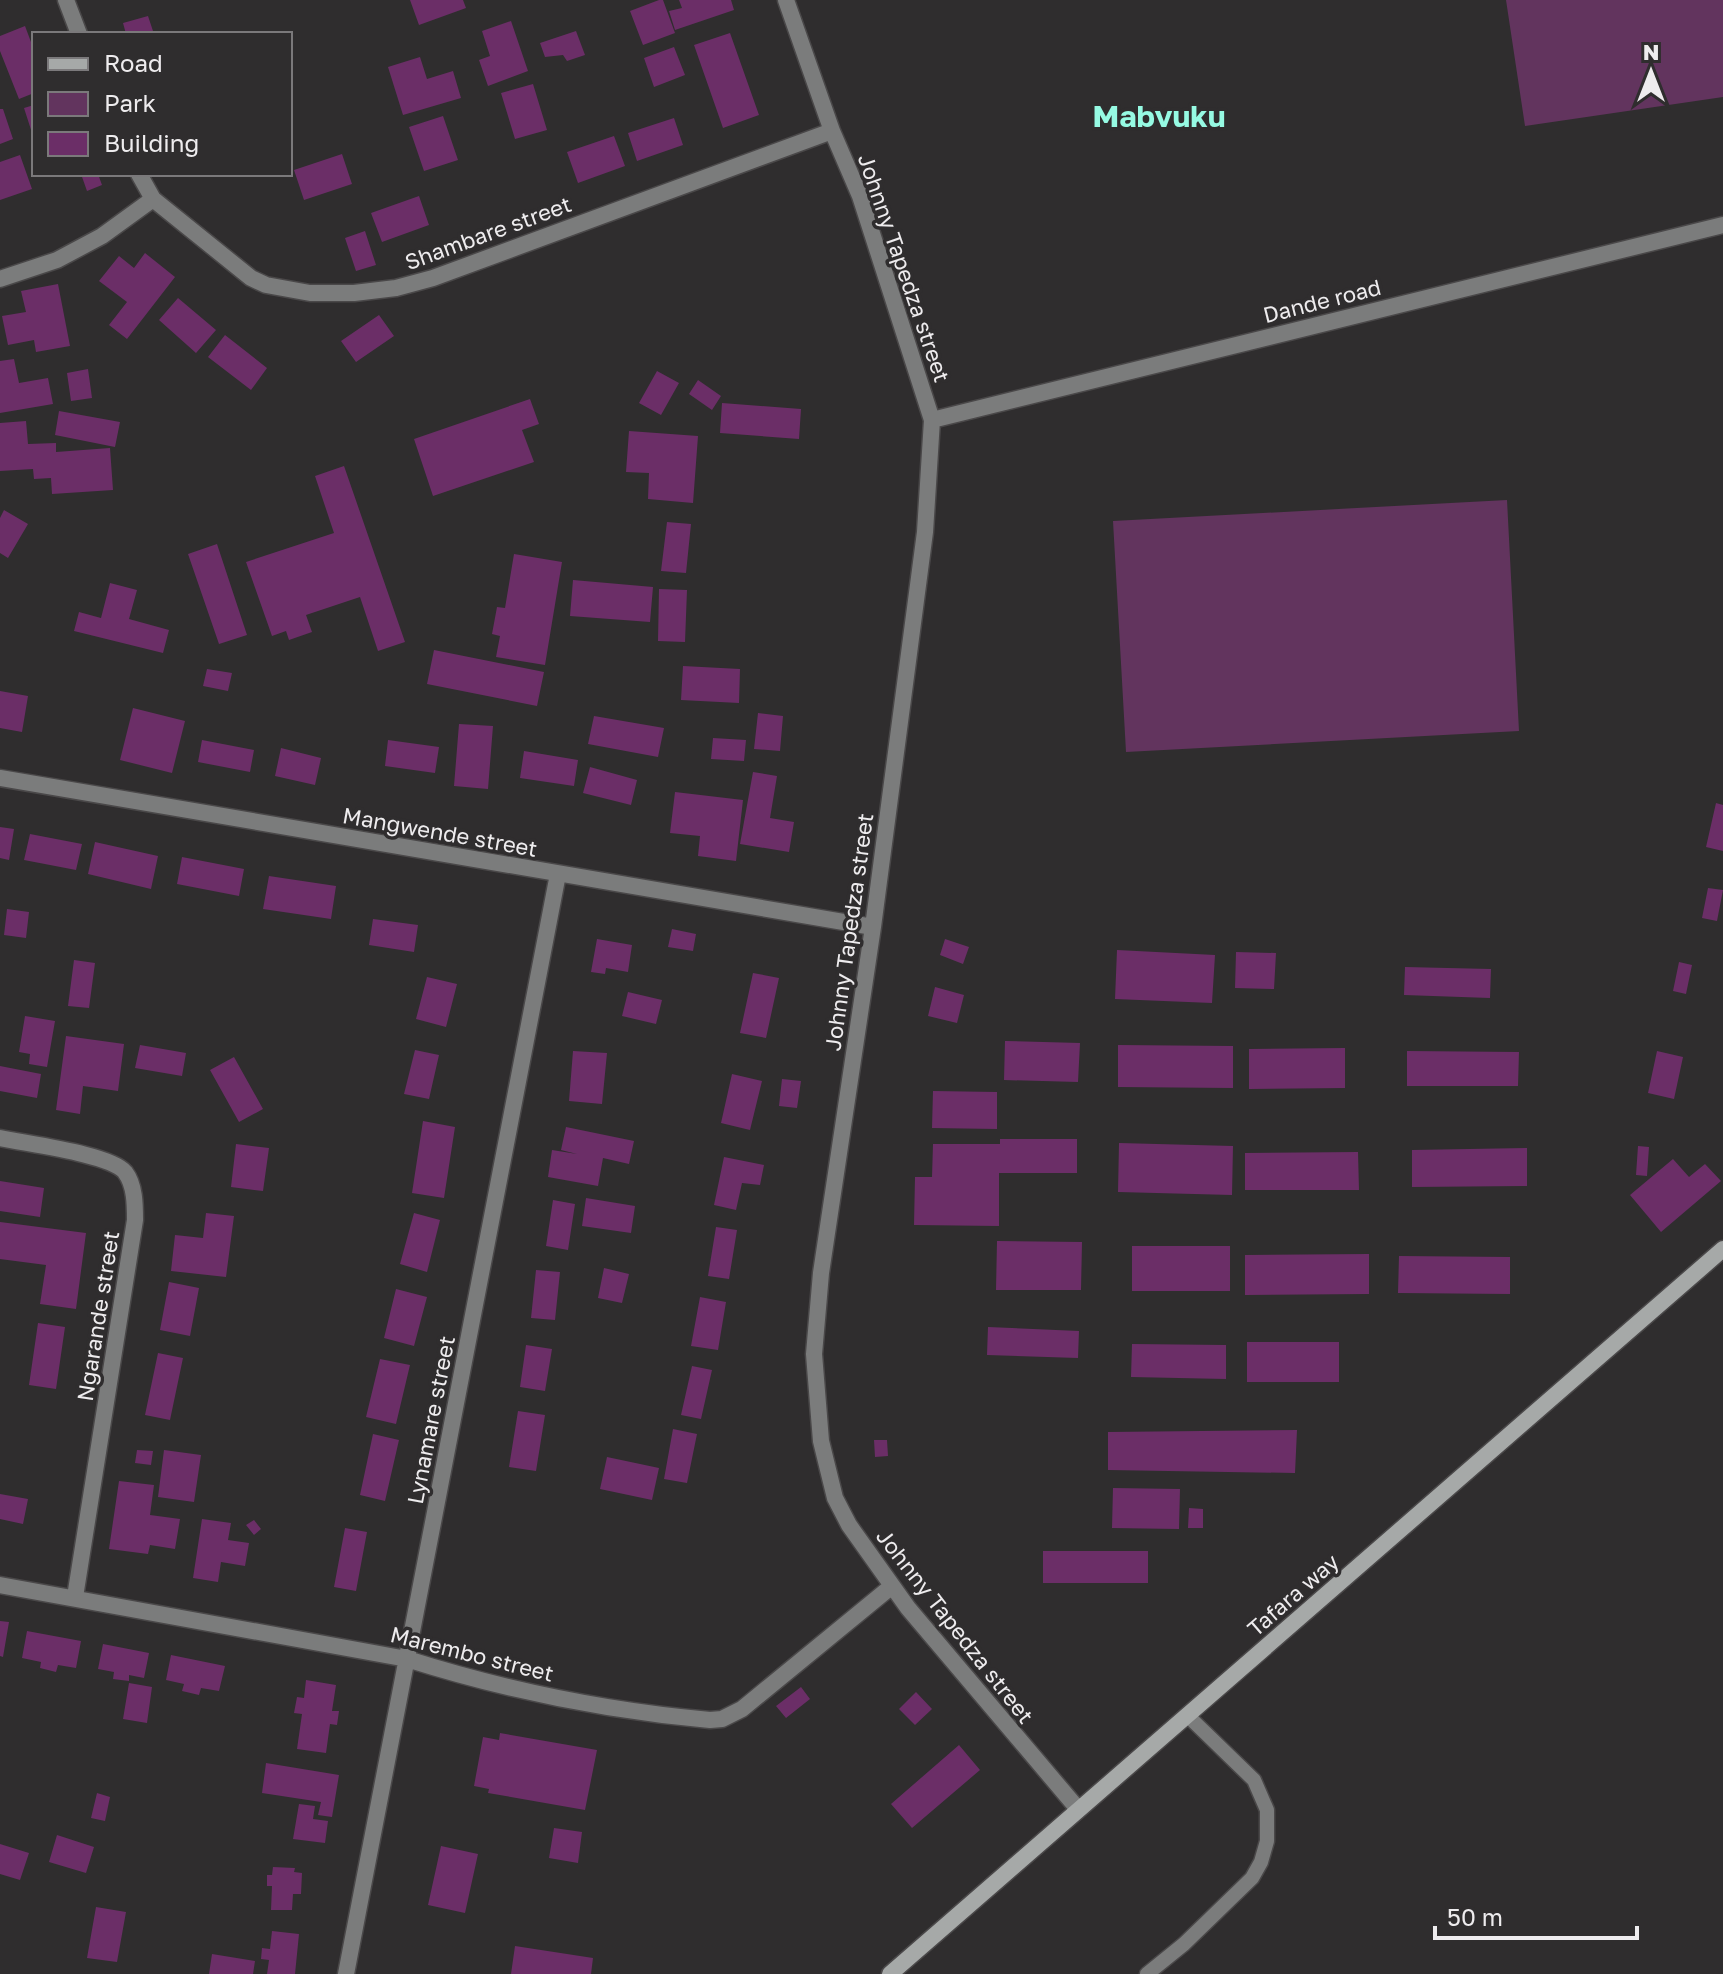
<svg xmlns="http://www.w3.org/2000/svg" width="1723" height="1974" font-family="'Golos Text',sans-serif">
  <rect width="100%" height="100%" fill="#2f2d2e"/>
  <!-- green -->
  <path fill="#62345e" d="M1506 0H1723V97L1525 126Z
    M1507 500 1519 731 1126 752 1113 521Z"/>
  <!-- building -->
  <path fill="#6b2e67" d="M410 0H463L466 8 419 25Z
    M659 0H663L675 33 643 45 630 11Z
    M679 0H731L734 10 675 30 669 11 682 8Z
    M148 16 154 34H126L123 23Z
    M511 21 528 71 488 86 479 60 490 56 482 31Z
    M25 26 34 50V93L19 99 0 51V36Z
    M576 31 585 55 567 61 563 55 545 57 540 43Z
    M730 33 759 115 723 128 694 45Z
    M674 47 685 75 654 87 644 58Z
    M420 57 427 79 453 71 461 98 403 115 388 67Z
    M533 84 547 130 515 139 501 93Z
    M34 105V136H33L24 108Z
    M0 109H3L13 139 0 144Z
    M443 116 458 160 424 171 409 127Z
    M674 118 683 145 637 161 628 133Z
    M614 136 625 166 578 183 567 152Z
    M342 154 352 184 304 200 294 170Z
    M20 155 32 189 0 200V162Z
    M81 174H98L102 185 87 191Z
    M419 196 429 225 382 242 371 213Z
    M365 231 376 265 356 271 345 238Z
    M145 253 175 277 127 339 109 325 127 302 99 281 119 256 134 268Z
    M58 284 70 346 36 352 34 340 8 345 2 316 26 312 21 291Z
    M178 298 216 330 196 353 159 320Z
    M379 315 394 336 356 362 341 341Z
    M225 335 267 368 251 390 208 357Z
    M14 359 19 383 48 378 53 404 0 413V361Z
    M88 369 92 398 71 401 67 373Z
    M657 371 679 383 661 415 639 403Z
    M698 380 721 396 712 410 689 394Z
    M530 399 539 424 522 430 534 462 433 496 414 439Z
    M722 403 801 409 799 439 720 433Z
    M59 411 120 422 115 447 55 435Z
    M26 421 28 444 56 443V452L110 448 113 490 52 494 51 478 34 479 33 469 0 471V423Z
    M629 431 698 436 693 503 648 499 649 473 626 472Z
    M344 466 405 642 378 651 360 597 306 615 312 632 289 640 286 631 272 636 246 562 334 533 315 476Z
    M4 510 28 524 8 558 0 553V518Z
    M667 522 691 524 686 573 661 571Z
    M217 544 247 635 219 644 188 554Z
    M514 554 562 562 545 665 496 657 500 636 492 634 497 607 505 608Z
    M573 580 653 587 650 622 570 616Z
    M110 583 137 590 129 619 169 630 163 653 74 631 79 612 101 618Z
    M659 589 687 590 685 642 658 641Z
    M434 650 544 672 537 706 427 684Z
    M683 666 740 669 739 703 681 700Z
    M207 669 232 673 228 691 203 686Z
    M0 691 28 696 22 732 0 728Z
    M133 708 185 721 172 773 120 760Z
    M758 713 783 716 780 751 754 749Z
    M594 716 664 728 658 757 588 744Z
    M459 724 493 726 488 789 454 786Z
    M713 738 746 740 744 761 711 759Z
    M202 740 254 750 250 772 198 762Z
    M388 740 439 747 435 773 385 766Z
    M281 748 321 758 315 785 275 776Z
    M524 751 578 760 574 786 520 778Z
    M590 767 637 780 631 805 583 793Z
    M753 772 777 776 770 818 794 822 789 852 740 844Z
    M675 792 743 800 736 861 698 856 700 836 670 833Z
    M1716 803 1723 805V851L1706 847Z
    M0 827 14 829 9 860 0 858Z
    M30 834 82 844 76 870 24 860Z
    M95 842 158 856 151 889 88 874Z
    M182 857 244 869 239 896 177 884Z
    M269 876 336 886 331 919 263 909Z
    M1708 888 1723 890 1717 921 1702 918Z
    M7 909 29 912 26 938 4 935Z
    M373 919 418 925 414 952 369 945Z
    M672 929 696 934 693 951 668 947Z
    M597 939 632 945 628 972 606 968 605 974 591 972Z
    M945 939 969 947 963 964 940 955Z
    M1117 950 1215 955 1212 1003 1115 999Z
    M1236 952 1276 953 1274 989 1235 988Z
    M74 960 95 963 89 1008 68 1006Z
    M1679 962 1692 965 1686 994 1673 991Z
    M1405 967 1491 969 1490 998 1404 995Z
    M753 973 779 978 766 1038 740 1033Z
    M427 977 457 984 446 1027 416 1019Z
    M935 987 964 995 957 1023 928 1016Z
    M628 992 662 1000 656 1024 622 1016Z
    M25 1016 55 1021 47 1067 29 1064 30 1054 19 1052Z
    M66 1036 124 1044 118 1091 83 1086 80 1114 56 1110Z
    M1005 1041 1080 1043 1078 1082 1004 1080Z
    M140 1045 186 1053 182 1076 135 1068Z
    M1118 1045 1233 1046V1088L1118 1087Z
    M1345 1048V1088L1249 1089V1049Z
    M415 1050 439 1055 429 1099 404 1094Z
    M573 1051 607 1053 602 1104 569 1101Z
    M1407 1051 1519 1052 1518 1086H1407Z
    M1657 1051 1683 1057 1674 1099 1648 1093Z
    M234 1057 263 1109 239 1122 210 1070Z
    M0 1066 41 1074 37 1098 0 1091Z
    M732 1074 762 1081 750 1130 721 1123Z
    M782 1079 801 1081 797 1108 779 1106Z
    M933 1091 997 1092V1129L932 1128Z
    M423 1121 455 1127 444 1198 412 1193Z
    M566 1127 634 1141 629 1164 603 1158 598 1186 548 1177 552 1150 577 1154 561 1150Z
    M1000 1139H1077V1173H999V1226L914 1225 915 1177H932L933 1144H1000Z
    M1119 1143 1233 1146 1232 1195 1118 1192Z
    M236 1144 269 1148 263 1191 231 1187Z
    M1638 1146 1649 1147 1647 1176 1636 1175Z
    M1527 1148V1186L1412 1187V1150Z
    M1358 1152 1359 1190H1245V1153Z
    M724 1157 764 1165 760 1185 742 1183 736 1210 714 1205Z
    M1673 1159 1689 1177 1705 1164 1721 1181 1661 1232 1630 1195Z
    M0 1181 44 1188 40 1217 0 1211Z
    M586 1198 635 1206 631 1233 582 1226Z
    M553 1200 575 1204 568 1250 546 1246Z
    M206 1213 234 1216 226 1277 171 1271 175 1235 203 1238Z
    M414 1213 440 1220 427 1272 400 1264Z
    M0 1222 86 1233 76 1309 40 1304 46 1265 0 1259Z
    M716 1227 737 1230 729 1279 708 1276Z
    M997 1241 1082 1242 1081 1290H996Z
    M1132 1246H1230V1291H1132Z
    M1369 1254V1294L1245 1295V1255Z
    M1399 1256 1510 1257V1294L1398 1293Z
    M604 1268 629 1274 622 1303 598 1298Z
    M536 1270 560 1272 555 1320 531 1318Z
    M169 1282 199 1288 190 1336 160 1330Z
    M396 1289 427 1297 414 1346 384 1338Z
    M700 1297 726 1302 718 1350 691 1346Z
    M38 1323 65 1327 56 1389 29 1385Z
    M988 1327 1079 1331 1078 1358 987 1355Z
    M1247 1342H1339V1382H1247Z
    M1132 1344 1226 1345V1379L1131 1377Z
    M526 1345 552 1349 545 1391 520 1387Z
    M158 1353 183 1358 170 1420 145 1415Z
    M380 1359 410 1365 396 1424 366 1417Z
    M692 1366 712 1370 701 1419 681 1415Z
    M518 1411 545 1415 536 1471 509 1467Z
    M673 1429 697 1434 687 1483 664 1479Z
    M1297 1430 1295 1473 1108 1470V1432Z
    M373 1434 399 1440 385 1501 360 1495Z
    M874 1440H887L888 1456 875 1457Z
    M137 1450 153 1451 151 1465 135 1463Z
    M164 1450 201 1455 194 1502 158 1497Z
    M607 1457 659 1468 652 1500 600 1489Z
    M119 1481 154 1485 150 1515 180 1519 175 1549 150 1545 148 1554 109 1549Z
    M1113 1488 1180 1489 1179 1529 1112 1528Z
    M0 1494 28 1499 23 1524 0 1519Z
    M1189 1508 1203 1509V1528H1188Z
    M202 1519 231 1523 228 1540 249 1543 245 1566 221 1562 218 1582 193 1578Z
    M254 1520 261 1529 254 1535 246 1525Z
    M345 1528 367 1532 356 1591 334 1587Z
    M1043 1551H1148V1583H1043Z
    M0 1621 9 1622 3 1657 0 1656Z
    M27 1631 81 1641 76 1668 58 1665 56 1672 40 1668 41 1662 22 1658Z
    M103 1644 149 1653 144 1678 129 1675V1681L113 1679 114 1672 98 1669Z
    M171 1655 225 1666 219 1691 201 1688 199 1695 182 1691 184 1684 166 1680Z
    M306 1680 336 1685 332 1711H339L337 1725 330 1724 326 1753 297 1749 302 1714 294 1713 297 1697 304 1698Z
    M129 1683 152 1687 147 1723 123 1719Z
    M801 1687 810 1699 786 1718 776 1706Z
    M916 1692 932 1709 915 1725 899 1709Z
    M500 1733 597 1750 585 1810 488 1793 489 1789 474 1786 483 1737 499 1740Z
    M959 1745 980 1770 912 1828 891 1804Z
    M266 1763 339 1775 332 1817 318 1815 321 1802 262 1793Z
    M97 1793 110 1797 105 1821 91 1818Z
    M299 1804 315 1806 313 1819 328 1821 325 1843 293 1839Z
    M554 1828 582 1832 578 1863 549 1858Z
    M57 1835 94 1847 86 1873 49 1862Z
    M0 1844 29 1853 20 1880 0 1874Z
    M441 1846 478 1854 465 1913 428 1905Z
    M273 1867 295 1868 294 1872 302 1873 301 1894H293L292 1910H271L272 1886H267V1875H272Z
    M96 1907 126 1912 117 1962 87 1958Z
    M272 1931 299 1934 295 1974H267L269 1960 261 1959 262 1948 270 1949Z
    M515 1946 593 1958 591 1974H511Z
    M212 1954 255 1961 253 1974H209Z"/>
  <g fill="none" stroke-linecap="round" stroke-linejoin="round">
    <!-- lane casing -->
    <g stroke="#4a4849" stroke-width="17">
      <path id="lane" d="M1147 1974 1184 1944 1252 1878 1261 1862 1267 1841V1810L1254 1780 1187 1715"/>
    </g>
    <!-- street casing -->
    <g stroke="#4a4849" stroke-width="19">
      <path id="street" d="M66 0 79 34
        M786 0 832 131 860 196 932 420 925 532 873 927 821 1273 814 1354 821 1441 835 1498 849 1525 908 1608 1078 1809
        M139 174 153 199 251 278 266 285 310 293H354L396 288 433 278 832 131
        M0 279 57 260 102 236 153 199
        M932 420 1723 225
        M0 778 873 927
        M0 1138C27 1144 110 1154 125 1172 135 1185 135 1205 135 1220L75 1597
        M0 1585 407 1659C505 1690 607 1711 710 1720L722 1719 742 1709 892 1586
        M346 1974 558 874"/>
    </g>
    <!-- secondary casing -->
    <g stroke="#4a4849" stroke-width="19">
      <path id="secondary" d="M890 1974 1723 1249"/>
    </g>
    <!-- lane -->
    <use href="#lane" stroke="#7b7c7c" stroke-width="14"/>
    <!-- street -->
    <use href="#street" stroke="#7b7c7c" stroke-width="16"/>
    <!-- secondary -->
    <use href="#secondary" stroke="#a6a9a8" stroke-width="16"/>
  </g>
  <g text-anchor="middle" stroke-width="7" stroke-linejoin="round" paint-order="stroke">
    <!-- street labels -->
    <g font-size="22" fill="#eeecee" stroke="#2f2d2e">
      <text transform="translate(488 233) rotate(-20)" y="8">Shambare street</text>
      <text transform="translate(904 268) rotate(71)" y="8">Johnny Tapedza street</text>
      <text transform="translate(1322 301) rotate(-14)" y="8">Dande road</text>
      <text transform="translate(440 832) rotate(10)" y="8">Mangwende street</text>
      <text transform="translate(849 932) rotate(-82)" y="8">Johnny Tapedza street</text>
      <text transform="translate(98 1316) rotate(-81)" y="8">Ngarande street</text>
      <text transform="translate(431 1420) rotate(-79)" y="8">Lynamare street</text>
      <text transform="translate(1293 1595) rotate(-41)" y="8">Tafara way</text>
      <text transform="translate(955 1626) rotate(52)" y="8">Johnny Tapedza street</text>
      <text transform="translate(472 1654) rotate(14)" y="8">Marembo street</text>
    </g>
    <!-- district labels -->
    <g font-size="30" font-weight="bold" fill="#96fae3" stroke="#2f2d2e">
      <text x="1159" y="127">Mabvuku</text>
    </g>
  </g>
  <!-- legend -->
  <rect x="32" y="32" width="260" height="144" fill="#2f2d2e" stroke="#7b797b" stroke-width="2"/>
  <rect x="48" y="58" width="40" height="12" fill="#a6a9a8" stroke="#7b797b" stroke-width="2"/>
  <text x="104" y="72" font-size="24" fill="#eeecee">Road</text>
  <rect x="48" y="92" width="40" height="24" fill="#62345e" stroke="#7b797b" stroke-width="2"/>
  <text x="104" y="112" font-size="24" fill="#eeecee">Park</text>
  <rect x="48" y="132" width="40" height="24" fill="#6b2e67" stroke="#7b797b" stroke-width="2"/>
  <text x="104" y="152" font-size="24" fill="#eeecee">Building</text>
  <!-- north arrow -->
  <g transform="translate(1651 72)" stroke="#2f2d2e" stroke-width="6" paint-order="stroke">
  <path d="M0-6L14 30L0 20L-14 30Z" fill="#eeecee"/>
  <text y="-12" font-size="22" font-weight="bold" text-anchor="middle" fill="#eeecee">N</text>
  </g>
  <!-- scale -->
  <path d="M1435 1926v12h202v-12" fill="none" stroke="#eeecee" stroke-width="4"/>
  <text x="1447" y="1926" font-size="24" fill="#eeecee" stroke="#2f2d2e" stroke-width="6" paint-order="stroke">50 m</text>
</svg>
